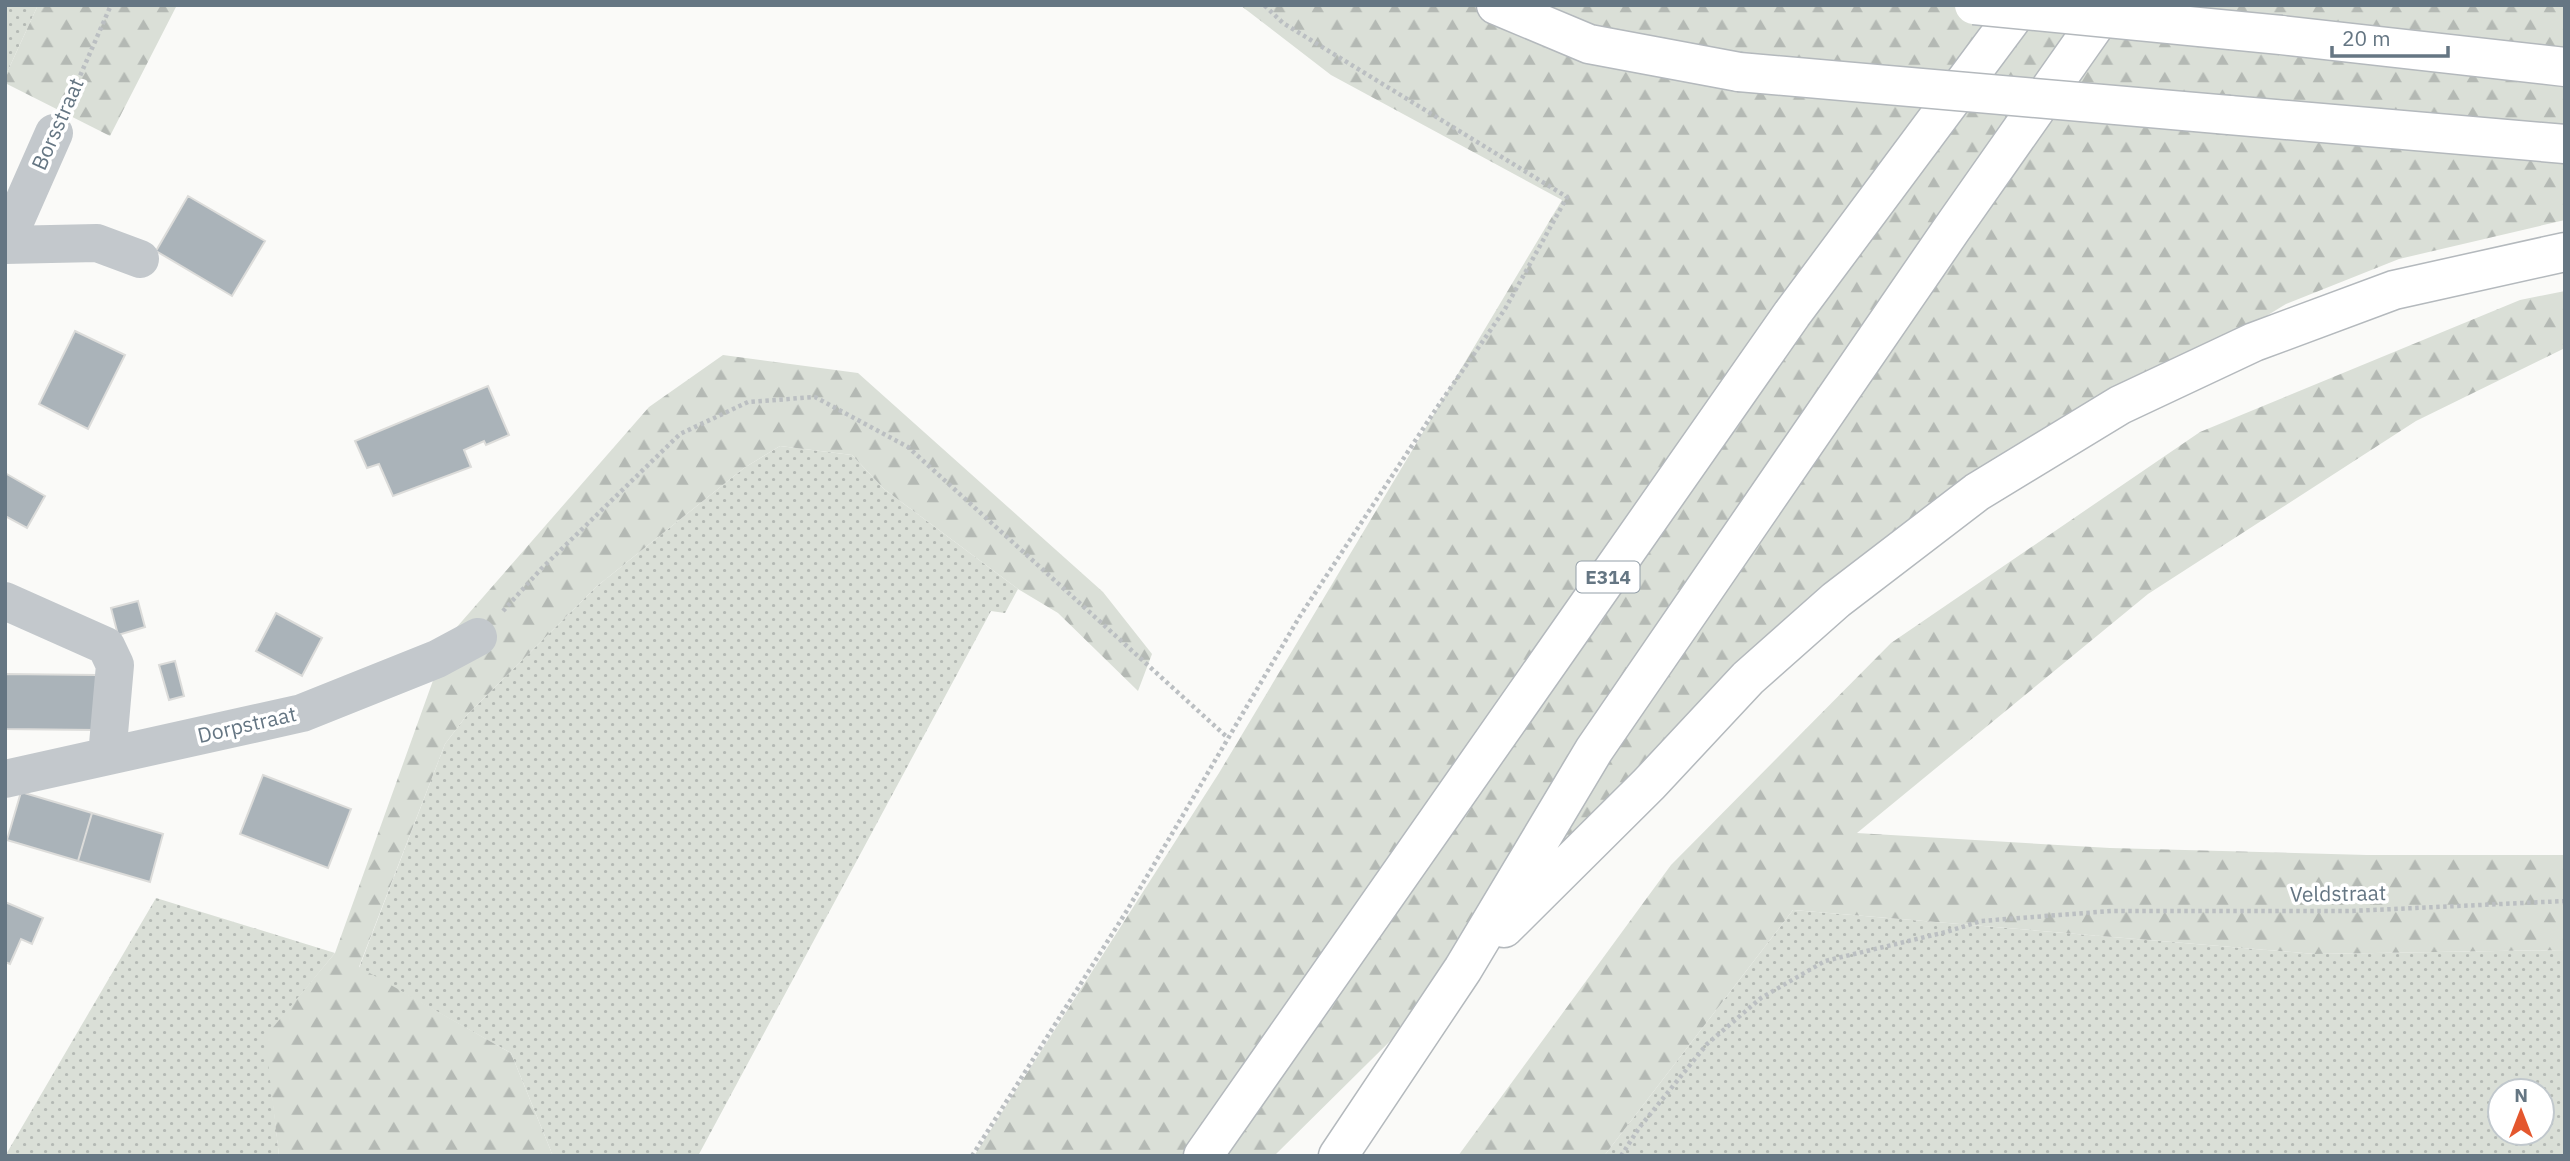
<svg xmlns="http://www.w3.org/2000/svg" width="2570" height="1161" font-family="'IBM Plex Sans',sans-serif">
  <defs>
    <pattern id="grass-dots" width="8" height="8" patternUnits="userSpaceOnUse" patternTransform="scale(1.75)"><rect width="8" height="8" fill="#dadfd7"/><path d="M2 2h.1M6 6h.1" fill="none" stroke="#b4b9b4" stroke-width="1.8" stroke-linecap="round"/></pattern>
    <pattern id="forest-firs" width="22" height="20" patternUnits="userSpaceOnUse" patternTransform="scale(1.75)"><rect width="22" height="20" fill="#dadfd7"/><path d="M5 1l3.5 6h-7zM16 11l3.5 6h-7z" fill="#b4b9b4"/></pattern>
  </defs>
  <rect width="100%" height="100%" fill="#fafaf8"/>
  <!-- grass -->
  <path fill="url(#grass-dots)" fill-rule="evenodd" d="M5 5H38L5 77Z
    M780 446 852 455 884 489 1018 589 1005 613 991 611 698 1156H553L511 1053 359 968 445 744 467 715 596 587 744 468Z
    M156 898 335 953 266 1037 279 1156H5Z
    M1793 910 2315 954 2565 950V1156H1604ZM2500 1091H2542V1133H2500Z"/>
  <!-- forest -->
  <path fill="url(#forest-firs)" d="M38 5H177L110 136 5 83V77Z
    M1240 5H2565V220L2399 259 2286 304 2120 405 1836 600 1274 1156H974L1219 773 1562 200 1331 75Z
    M2565 291V348L2416 421 2148 594 1857 833 2110 848 2367 855H2565V950L2315 954 1793 910 1604 1156H1458L1671 865 1891 643 2200 432 2520 300Z
    M723 355 858 373 1103 592 1152 654 1138 691 1058 613 1018 589 884 489 852 455 780 446 744 468 596 587 467 715 445 744 359 967 511 1053 553 1156H279L265 1037 335 953 449 636 649 407Z"/>
  <!-- building -->
  <path fill="#aab3b9" stroke="#dcdcda" stroke-width="2" d="M188 196 265 241 232 296 156 251Z
    M75 331 125 355 88 429 39 404Z
    M488 386 509 435 486 445 484 441 464 450 471 467 393 496 379 464 367 468 355 441Z
    M5 473 45 496 27 528 5 516Z
    M138 601 145 627 118 635 111 608Z
    M276 613 322 638 302 676 256 651Z
    M175 661 184 696 169 700 159 665Z
    M5 674 97 675 96 730 5 729Z
    M263 775 351 809 328 868 240 834Z
    M21 792 92 813 78 861 7 840Z
    M92 813 163 834 150 882 78 861Z
    M5 902 43 918 32 944 21 939 10 964 5 962Z"/>
  <g fill="none" stroke-linecap="round" stroke-linejoin="round">
    <!-- highway casing -->
    <g stroke="#b4b9bd" stroke-width="41">
      <path id="highway" d="M1496 5 1589 44 1739 72
        M2281 35 2565 67
        M2229 115 2565 144
        M1504 928 1649 784 1748 678 1836 600 1977 492 2120 405 2254 342 2394 290 2565 252
        M1203 1156 1792 314 2022 5
        M1338 1156 1463 969 1594 750 1951 230 2109 5"/>
    </g>
    <!-- path -->
    <path stroke="#bbbfc2" stroke-width="4.5" stroke-dasharray="3.5 3.5" stroke-linecap="butt" d="M69 101 111 5
      M503 611 541 569 680 434 748 402 815 397 908 447 1228 738
      M972 1156 1126 912 1300 616 1436 409 1505 309 1567 197 1283 23 1264 5
      M1621 1156 1639 1128 1707 1044 1761 998 1825 961 1946 932 1981 921 2111 911H2351L2565 901"/>
    <!-- minor -->
    <path stroke="#c3c8cc" stroke-width="38" d="M5 244 54 133
      M5 245 97 243 140 259
      M5 601 106 646 115 665 107 756
      M5 779 302 713 437 659 478 637"/>
    <!-- highway -->
    <use href="#highway" stroke="#fff" stroke-width="38"/>
    <!-- highway-bridge casing -->
    <g stroke="#b4b9bd" stroke-width="41" stroke-linecap="butt">
      <path id="highway-bridge" d="M1974 5 2281 35
        M1739 72 2229 115"/>
    </g>
    <!-- highway-bridge -->
    <use href="#highway-bridge" stroke="#fff" stroke-width="38"/>
  </g>
  <g text-anchor="middle" stroke-width="7" stroke-linejoin="round" paint-order="stroke">
    <!-- shield labels -->
    <rect fill="#fff" stroke="#939fa8" stroke-width="2" x="1576.5" y="561.5" width="63" height="31" rx="5"/>
    <g font-size="19" font-weight="bold" fill="#657683">
      <text x="1608" y="584">E314</text>
    </g>
    <!-- street labels -->
    <g font-size="21" fill="#657683" stroke="#fff">
      <text transform="translate(58 124) rotate(-66)" y="7">Borsstraat</text>
      <text transform="translate(247 725) rotate(-13)" y="7">Dorpstraat</text>
      <text transform="translate(2338 894) rotate(-1)" y="7">Veldstraat</text>
    </g>
  </g>
  <!-- border -->
  <rect width="2570" height="1161" fill="none" stroke="#657683" stroke-width="14"/>
  <!-- north arrow -->
  <g transform="translate(2521 1112)"><circle r="33" fill="#ffffff" stroke="#c1c8cd" stroke-width="2"/>
  <path d="M0-5L12 26L0 18L-12 26Z" fill="#e4572e"/>
  <text y="-10" font-size="19" font-weight="bold" text-anchor="middle" fill="#657683">N</text>
  </g>
  <!-- scale -->
  <path d="M2332 46v10h116v-10" fill="none" stroke="#657683" stroke-width="3.5"/>
  <text x="2342" y="46" font-size="21" fill="#657683" stroke="#ffffff" stroke-width="5" paint-order="stroke">20 m</text>
</svg>
